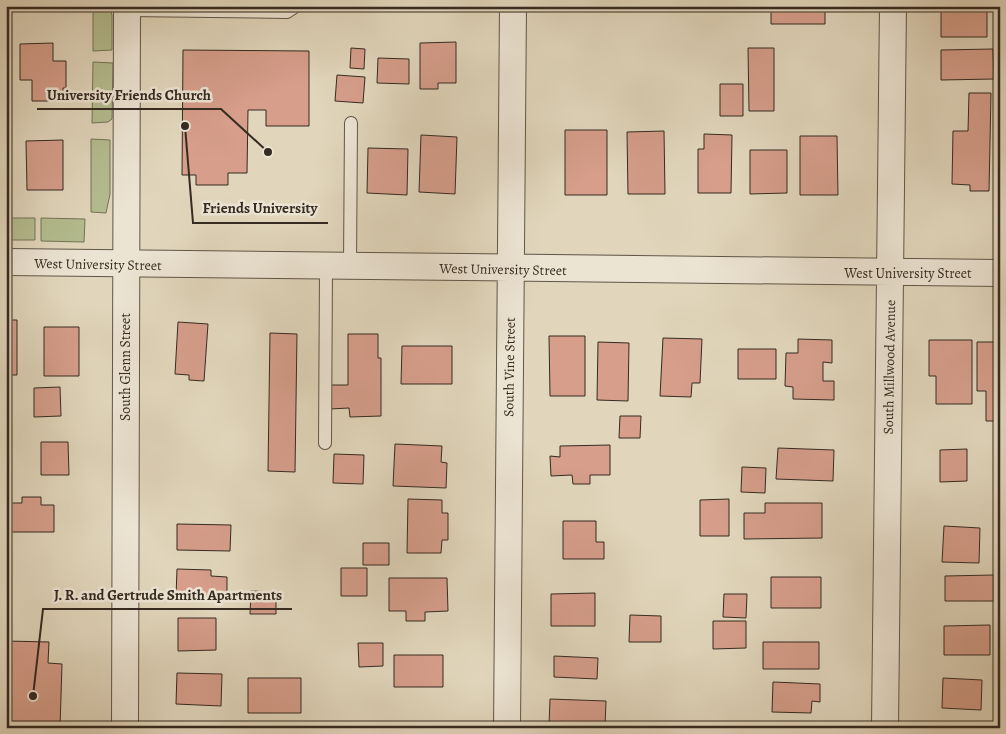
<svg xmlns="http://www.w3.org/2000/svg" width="1006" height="734" font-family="Alegreya,serif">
  <rect width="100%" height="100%" fill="#e1d6bc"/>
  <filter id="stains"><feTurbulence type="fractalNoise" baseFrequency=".004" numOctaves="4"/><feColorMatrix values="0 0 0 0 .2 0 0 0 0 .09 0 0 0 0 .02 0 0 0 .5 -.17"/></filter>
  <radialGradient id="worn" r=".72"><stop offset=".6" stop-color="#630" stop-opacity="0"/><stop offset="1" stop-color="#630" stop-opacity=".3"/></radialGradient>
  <!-- green -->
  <path fill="#b4bd90" stroke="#747458" d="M109 6 112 15V50L93 51V7Z
    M93 62 113 63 112 119 108 122 92 123Z
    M91 139 110 140V194L106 213 91 212Z
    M8 218H35V240H11L8 238Z
    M41 218 85 219 84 242 41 241Z"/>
  <!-- building -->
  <path fill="#d69e8b" stroke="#352b21" d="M771 6H825V24H771Z
    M941 8H987V37H941Z
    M456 42V83H438V89H420V43Z
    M53 43V61H66V88H63V101H32V80H20V44Z
    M351 48 365 49 364 69 350 68Z
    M748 48H774V111H749Z
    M993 49 994 79 941 80V50Z
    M183 50 309 51V126H266V110H248L247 173H228V185H196V175H182Z
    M378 58 409 59V84L377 83Z
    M337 75 365 77 363 103 335 101Z
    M720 84H743V116H720Z
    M969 93H991L989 191H970V185L952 184 953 131H968Z
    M565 130H607V195H565Z
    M664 131 665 194H628L627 132Z
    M704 134 732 135 731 193H698V149H704Z
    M421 135 457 137 455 194 419 192Z
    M800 136H837L838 195H800Z
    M63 140V190H27L26 141Z
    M368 148 408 149 407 195 367 193Z
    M750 150H787V193L750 194Z
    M6 320H17V375H6Z
    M178 322 208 324 204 381 189 380V375L175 374Z
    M44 327H79V376H44Z
    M270 333 297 334 295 472 268 471Z
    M348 334H378V358H381V416L350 417 349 408 330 409V385H348Z
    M549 336H585V396H550Z
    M663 338 702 339 700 383H692L691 397 660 396Z
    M798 339 832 340V363L823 362V381H834V400L793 399V387L785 386 786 353H798Z
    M929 340H972V404H936V376H929Z
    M598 342 629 343 628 401 597 400Z
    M977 342H1000V421H986V391H977Z
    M402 346H452V384H401Z
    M738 349H776V379H738Z
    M60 387 61 416 34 417V388Z
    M620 416H641L640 438H619Z
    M41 442H68L69 475H41Z
    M395 444 442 446 441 462 447 463 446 488 393 486Z
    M610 445V475H590V484H573L572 475 551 476 550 456 560 457V446Z
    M778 448 834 450 833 481 776 479Z
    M967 449V481L940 482V450Z
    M334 454 364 455 363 484 333 483Z
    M742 467 766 468 765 493 741 492Z
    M22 497H41V505H54V532H7V503H22Z
    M408 499 442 500V513H448V540H442L441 553H407Z
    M729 499V536H700V500Z
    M765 503H822V538L744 539V513H765Z
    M563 521H596V542H604V559H563Z
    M177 524 231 525 230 551 177 550Z
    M944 526 980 528 979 563 942 562Z
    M363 543H389V565H363Z
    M341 568H367V596H341Z
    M177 569 211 570V576L227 577V597L176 596Z
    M994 575V601H945V576Z
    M771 577H821V608H771Z
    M389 578H447L448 611 425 612V621H406V611H389Z
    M251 591 276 592V614H250Z
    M595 593V626H551V594Z
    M724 594H747L746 618 723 617Z
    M630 615 661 616V642H629Z
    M178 618H216V650L178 651Z
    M713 621H746V648L713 649Z
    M990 625V655H944V626Z
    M6 641 49 642 48 663 62 664 60 728H6Z
    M763 642H819V669H763Z
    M358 643H383V666L359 667Z
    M394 655H443V687H394Z
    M554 656 598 658 597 679 554 677Z
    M177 673 222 674 221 706 176 704Z
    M248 678H301V713H248Z
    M943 678 982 680 981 710 942 708Z
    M773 682 820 684V702L812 701 811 713 772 712Z
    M550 699 606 701 605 728 549 726Z
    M398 723 446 725V728H398Z"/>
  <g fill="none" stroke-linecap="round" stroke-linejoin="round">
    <!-- lane casing -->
    <g stroke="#605648" stroke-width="14">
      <path id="lane" d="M127 10 287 12 296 6
        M350 267 351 123
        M325 443 326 267"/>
    </g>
    <!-- street casing -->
    <g stroke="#605648" stroke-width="28">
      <path id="street" d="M6 262 1000 273
        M125 728 127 6
        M507 728 513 6
        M885 728 893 6"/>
    </g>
    <!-- lane -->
    <use href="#lane" stroke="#ece4d3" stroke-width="12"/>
    <!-- street -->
    <use href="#street" stroke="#ece4d3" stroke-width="26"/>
  </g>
  <g text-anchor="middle" stroke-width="5" stroke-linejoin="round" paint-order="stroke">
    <!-- street labels -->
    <g font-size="14" fill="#352b21" stroke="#ece4d3">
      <text transform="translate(98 264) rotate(1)" y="5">West University Street</text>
      <text transform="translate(503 269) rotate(1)" y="5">West University Street</text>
      <text x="908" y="278">West University Street</text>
      <text transform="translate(125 367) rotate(-90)" y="5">South Glenn Street</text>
      <text transform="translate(509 367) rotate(-89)" y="5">South Vine Street</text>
      <text transform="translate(889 367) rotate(-89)" y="5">South Millwood Avenue</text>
    </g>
  </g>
  <!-- callouts -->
  <path fill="none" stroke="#352b21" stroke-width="2" d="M268 152L221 109H37M185 126L193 223H328M33 696L43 609H292"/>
  <g fill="#352b21" stroke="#ece4d3" stroke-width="2">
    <circle cx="268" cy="152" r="5"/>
    <circle cx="185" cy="126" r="5"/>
    <circle cx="33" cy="696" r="5"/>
  </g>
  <g font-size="15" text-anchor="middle" font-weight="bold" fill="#352b21" stroke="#ece4d3" stroke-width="5" stroke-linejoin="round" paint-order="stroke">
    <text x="129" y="100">University Friends Church</text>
    <text x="260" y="213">Friends University</text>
    <text x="168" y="600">J. R. and Gertrude Smith Apartments</text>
  </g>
  <!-- margin -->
  <rect width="1006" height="734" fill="none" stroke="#e1d6bc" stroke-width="25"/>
  <rect x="8" y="8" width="991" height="719" fill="none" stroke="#352b21" stroke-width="2.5"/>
  <rect x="12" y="12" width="981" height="709" fill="none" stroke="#352b21"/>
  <rect width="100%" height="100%" filter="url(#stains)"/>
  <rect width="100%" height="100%" fill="url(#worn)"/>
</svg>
